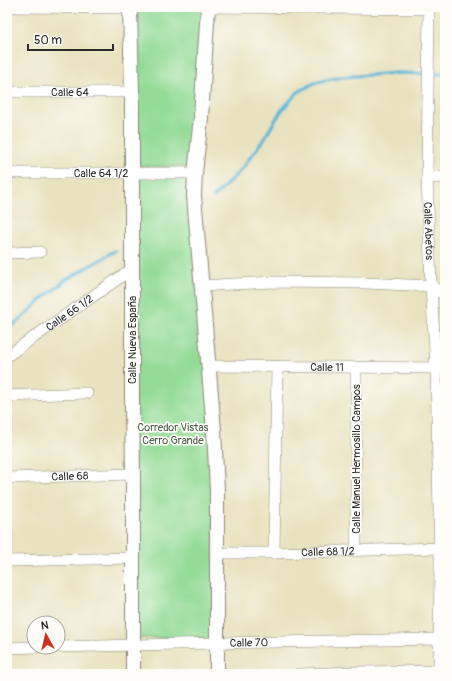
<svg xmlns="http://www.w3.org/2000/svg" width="452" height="681" font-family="Pangolin,sans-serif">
  <rect width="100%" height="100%" fill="#fdfcf7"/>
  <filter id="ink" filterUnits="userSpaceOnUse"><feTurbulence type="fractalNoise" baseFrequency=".025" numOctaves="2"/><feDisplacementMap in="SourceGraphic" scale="8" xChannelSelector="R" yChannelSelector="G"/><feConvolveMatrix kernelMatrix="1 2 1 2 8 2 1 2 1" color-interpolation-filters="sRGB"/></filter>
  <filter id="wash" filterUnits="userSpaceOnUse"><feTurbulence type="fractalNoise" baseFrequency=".012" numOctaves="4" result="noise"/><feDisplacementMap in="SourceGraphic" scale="16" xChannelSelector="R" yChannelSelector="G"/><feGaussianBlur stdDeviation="0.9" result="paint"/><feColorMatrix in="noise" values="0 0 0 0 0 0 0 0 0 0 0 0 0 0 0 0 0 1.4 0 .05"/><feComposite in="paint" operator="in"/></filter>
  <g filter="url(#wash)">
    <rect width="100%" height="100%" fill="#e9e2bf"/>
    <!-- green -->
    <path fill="#93db96" stroke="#5f8360" d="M131 7H211L194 167 132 166Z
      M133 169 194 170 213 437 214 638H135Z"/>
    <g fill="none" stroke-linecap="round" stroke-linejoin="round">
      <!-- stream -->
      <path stroke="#5ab6d8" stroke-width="3.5" d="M214 197 240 171 262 142 281 111 298 92 316 82 342 77 397 73 440 74H445
        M7 329 21 319 43 298 66 280 115 251"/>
    </g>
  </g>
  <g filter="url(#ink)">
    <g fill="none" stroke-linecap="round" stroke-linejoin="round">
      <!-- minor casing -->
      <g stroke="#8a8675" stroke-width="12">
        <g id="minor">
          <path d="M7 7 130 8"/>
          <path d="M208 7 429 9"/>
          <path id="s1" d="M429 7 427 178 431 286 436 368 440 561 439 674"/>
          <path id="s2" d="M7 92H132"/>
          <path id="s3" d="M7 173H195"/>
          <path d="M427 178 445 177"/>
          <path d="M7 253 40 252"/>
          <path d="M202 286 233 284 275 282 365 283 431 286 445 295"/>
          <path id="s4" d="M7 356 132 269"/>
          <path id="s5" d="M209 366 445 368"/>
          <path d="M7 396 87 393"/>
          <path id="s6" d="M7 478 133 474"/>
          <path d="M356 551V367"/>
          <path id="s7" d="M217 553H274L439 548"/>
          <path d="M274 553 277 366"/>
          <path d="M7 561 133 558"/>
          <path id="s8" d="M58 647 217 643 440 639"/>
          <path d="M7 648 37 647"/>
          <path d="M299 674 356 672 445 671"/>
        </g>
      </g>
      <!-- tertiary casing -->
      <g stroke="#8a8675" stroke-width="16">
        <path id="tertiary" d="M130 7 132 92V405L133 474V674
          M208 7 201 117 195 173 194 196 214 430 217 490V674"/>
      </g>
      <!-- minor -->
      <use href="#minor" stroke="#fff" stroke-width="11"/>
      <!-- tertiary -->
      <use href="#tertiary" stroke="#fff" stroke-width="14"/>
    </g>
  </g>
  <g text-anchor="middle" stroke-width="3.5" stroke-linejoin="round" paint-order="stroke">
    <!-- street labels -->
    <g font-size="11" fill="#2b2b2b" stroke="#fdfcf7">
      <text dy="4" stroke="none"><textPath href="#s2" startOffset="63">Calle 64</textPath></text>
      <text dy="4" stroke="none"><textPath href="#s3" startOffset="94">Calle 64 1/2</textPath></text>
      <text dy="4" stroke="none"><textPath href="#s1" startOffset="224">Calle Abetos</textPath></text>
      <text dy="4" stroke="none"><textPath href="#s4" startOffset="76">Calle 66 1/2</textPath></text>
      <text transform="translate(132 340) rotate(-90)" y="4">Calle Nueva España</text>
      <text dy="4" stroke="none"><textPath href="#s5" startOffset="118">Calle 11</textPath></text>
      <text transform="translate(356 459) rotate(-90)" y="4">Calle Manuel Hermosillo Campos</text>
      <text dy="4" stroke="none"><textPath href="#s6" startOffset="63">Calle 68</textPath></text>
      <text dy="4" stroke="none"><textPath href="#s7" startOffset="111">Calle 68 1/2</textPath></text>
      <text dy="4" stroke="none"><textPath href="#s8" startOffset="191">Calle 70</textPath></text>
    </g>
    <!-- park labels -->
    <g font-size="11" fill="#4a604b" stroke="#fdfcf7">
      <text x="173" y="431">Corredor Vistas<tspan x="173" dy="13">Cerro Grande</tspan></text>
    </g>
  </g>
  <!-- margin -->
  <rect width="452" height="681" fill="none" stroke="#fdfcf7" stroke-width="24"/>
  <!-- north arrow -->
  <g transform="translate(46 635) rotate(352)"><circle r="19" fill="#fdfcf7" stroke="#a9a8a5"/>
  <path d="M0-3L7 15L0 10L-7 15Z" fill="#c8321e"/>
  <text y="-6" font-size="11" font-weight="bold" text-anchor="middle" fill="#2b2b2b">N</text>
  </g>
  <!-- scale -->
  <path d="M28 44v6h85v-6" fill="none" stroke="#2b2b2b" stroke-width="2"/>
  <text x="34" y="44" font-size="12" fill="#2b2b2b" stroke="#fdfcf7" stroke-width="3" paint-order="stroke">50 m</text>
</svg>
